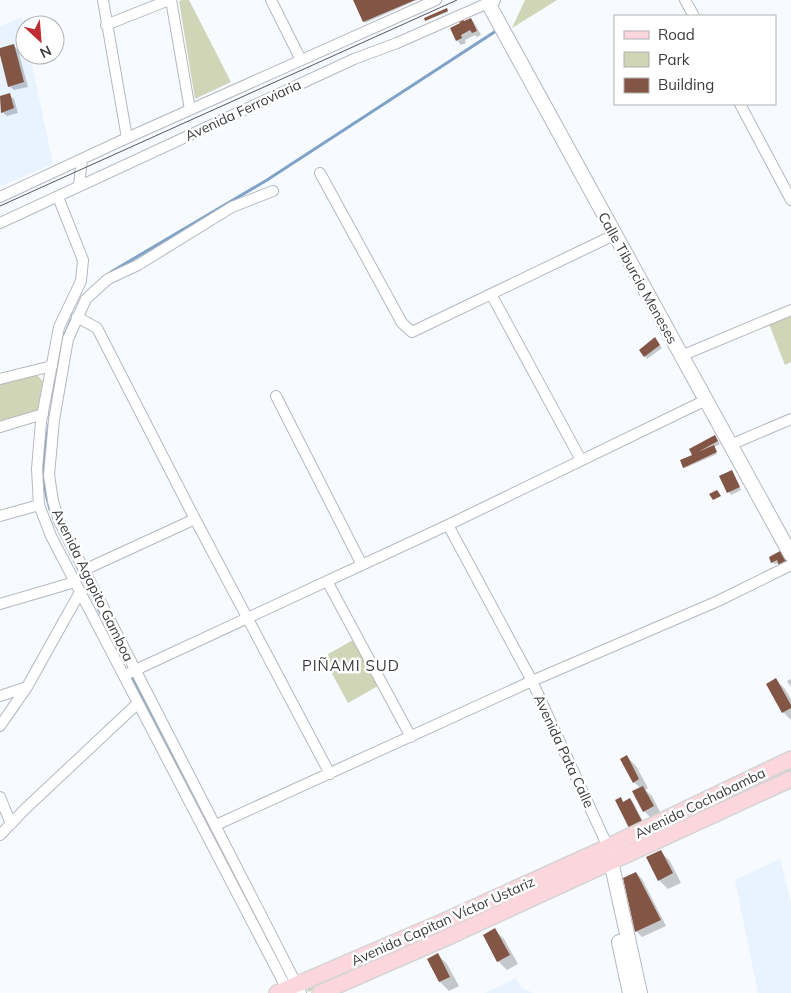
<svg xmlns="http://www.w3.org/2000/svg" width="791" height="993" font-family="Mulish,sans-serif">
  <rect width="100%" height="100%" fill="#f7fafe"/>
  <!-- built -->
  <path fill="#e8f3ff" d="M22 17 25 32V55H30L53 164 0 186V26Z
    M780 859 791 903V993H758L735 880Z
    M516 978 522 988 534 993H485Z"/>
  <!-- green -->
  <path fill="#cfd5b6" d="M182 0H189L231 82 195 99 179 1Z
    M525 0H557L512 28Z
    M791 315V362L785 365 769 324Z
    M31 374 38 376 43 381 38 410 0 421V382Z
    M353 640 378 686 348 703 323 657Z
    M791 766V772L623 852 620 847Z
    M589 861 592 866 308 992 306 987Z"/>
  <!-- shadow -->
  <path fill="#0003" d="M354 0H417L365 23Z
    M447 10 448 12 426 20V18Z
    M471 19 475 24 481 35 477 37 475 35 465 40 466 43 461 45 457 40 461 24Z
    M14 46 18 50 28 87 14 90 9 86 0 49Z
    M9 95 14 99 18 113 7 116 2 112 0 98Z
    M655 339 662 348 647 359 645 356Z
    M717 439 720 444 714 447 717 454 685 468 684 467 693 454Z
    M732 472 741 490 731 495 721 477Z
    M784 554 789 565 779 563 775 564 772 562Z
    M791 679V687L787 681Z
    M776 680 785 689 791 699V720L783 712Z
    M627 757 636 766 648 788 645 790 652 796 662 816 653 820 644 811 640 788 634 782Z
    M620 799 624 803 630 799 633 802 644 824 633 830 630 827Z
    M660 851 670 861 681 883 668 889 659 880Z
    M636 873 642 879 666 926 642 937 636 931Z
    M495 930 504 939 518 964 507 970 498 961Z
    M438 955 447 964 459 986 449 991 440 982 429 959Z"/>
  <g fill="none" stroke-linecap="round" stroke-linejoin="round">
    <!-- stream -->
    <path stroke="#7fa3c8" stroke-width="3" d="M111 272 267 180 496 31 495 29
      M64 337 71 320
      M49 424C44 456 40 481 51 512
      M55 522 125 662
      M133 678 288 980"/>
  </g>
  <!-- building -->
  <path fill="#835545" d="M353 0H415L363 22Z
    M447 8 448 11 425 21 424 18Z
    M471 18 477 31 472 33 470 30 461 35 462 38 456 41 450 28 460 23 459 21 463 19 464 21Z
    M14 44 24 82 8 87 0 55V48Z
    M10 93 14 108 1 113 0 96Z
    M655 337 660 345 644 357 639 350Z
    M715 435 718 441 698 452 714 445 717 452 683 468 680 460 692 455 689 449Z
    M732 470 740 487 727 493 719 476Z
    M717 490 721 496 713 500 709 494Z
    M782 550 788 562 779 566 777 560 771 563 769 557Z
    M776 678 791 705V708L782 713 766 684Z
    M627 755 639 779 633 783 620 759Z
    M643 786 654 806 643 812 632 791Z
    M621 797 623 802 630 798 642 821 629 828 615 800Z
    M661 850 673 873 658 881 646 857Z
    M636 872 661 920 635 932 623 878Z
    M495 928 510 955 497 962 483 935Z
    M438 953 450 977 439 982 427 959Z"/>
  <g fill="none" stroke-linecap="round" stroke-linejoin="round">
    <!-- street casing -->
    <g stroke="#b4b9bf" stroke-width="12">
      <path id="street" d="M103 0 127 138
        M171 0 190 110
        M271 0 301 60
        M685 0 694 16
        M106 25 169 0
        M740 104 791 200
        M320 173 402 323 412 332 614 235
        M79 185 82 159
        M273 191 232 207 138 265 108 279 86 299 68 339 54 420 49 475 53 501 59 521C139 679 221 835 301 993
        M0 197 127 138 436 0
        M58 197 83 260 81 281 59 327 41 422 37 469 39 505 51 536 289 993
        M0 223 354 59 397 43 488 3V0
        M491 294 581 460
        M77 317 97 328 195 519 330 774
        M681 356 791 310
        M0 379 52 366
        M276 396 362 565
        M0 427 43 414
        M730 445 791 419
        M0 516 39 505
        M448 525 532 681 608 847
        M84 570 195 519
        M327 581 411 737
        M0 604 75 582
        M129 673 448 525 706 400
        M0 696 27 687
        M0 726 27 687 80 592
        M0 797 11 824
        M216 825 532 681 718 601 791 565
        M0 835 25 809 137 704"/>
    </g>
    <!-- secondary casing -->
    <g stroke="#b4b9bf" stroke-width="16">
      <path id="secondary" d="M493 0 488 3 791 555
        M609 852 640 993
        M619 942 630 993"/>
    </g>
    <!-- primary casing -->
    <g stroke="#d4d4d5" stroke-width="18">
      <path id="primary" d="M277 993 440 923 599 851 791 759
        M320 993 448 937 791 779"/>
    </g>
    <!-- street -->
    <use href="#street" stroke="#fff" stroke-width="10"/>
    <!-- secondary -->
    <use href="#secondary" stroke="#fff" stroke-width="14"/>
    <!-- primary -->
    <use href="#primary" stroke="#fbd7dd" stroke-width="15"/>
    <!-- tram -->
    <path stroke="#55575a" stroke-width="1" d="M0 206 457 0"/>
  </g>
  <g text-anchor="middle" stroke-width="5" stroke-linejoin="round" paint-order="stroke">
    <!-- street labels -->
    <g font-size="14" fill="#3a3c3f" stroke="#fff">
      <text transform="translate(243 110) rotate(-25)" y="5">Avenida Ferroviaria</text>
      <text transform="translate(638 278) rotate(61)" y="5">Calle Tiburcio Meneses</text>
      <text transform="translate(93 585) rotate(64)" y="5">Avenida Agapito Gamboa</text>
      <text transform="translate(564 751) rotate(65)" y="5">Avenida Pata Calle</text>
      <text transform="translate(700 803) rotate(-26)" y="5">Avenida Cochabamba</text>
      <text transform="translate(443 921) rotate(-24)" y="5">Avenida Capitan Víctor Ustariz</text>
    </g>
    <!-- neighbourhood labels -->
    <g font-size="15" letter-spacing="1" fill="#3a3c3f" stroke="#fff">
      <text x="351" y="671">PIÑAMI SUD</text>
    </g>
  </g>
  <!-- legend -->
  <rect x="614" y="15" width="162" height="90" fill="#ffffff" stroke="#b0b1b2"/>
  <rect x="624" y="31" width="25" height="8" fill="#fbd7dd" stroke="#b0b1b2"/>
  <text x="658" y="40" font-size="15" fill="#3a3c3f">Road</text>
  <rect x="624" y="52" width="25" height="15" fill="#cfd5b6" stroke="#b0b1b2"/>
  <text x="658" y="65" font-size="15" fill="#3a3c3f">Park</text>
  <rect x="624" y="78" width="25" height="15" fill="#835545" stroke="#b0b1b2"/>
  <text x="658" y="90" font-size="15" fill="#3a3c3f">Building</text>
  <!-- north arrow -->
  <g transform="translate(40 40) rotate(154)"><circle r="24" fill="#ffffff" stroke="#b0b1b2"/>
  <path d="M0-4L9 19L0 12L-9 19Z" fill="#bd2d32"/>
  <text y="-8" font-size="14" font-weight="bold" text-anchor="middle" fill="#3a3c3f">N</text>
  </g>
</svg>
